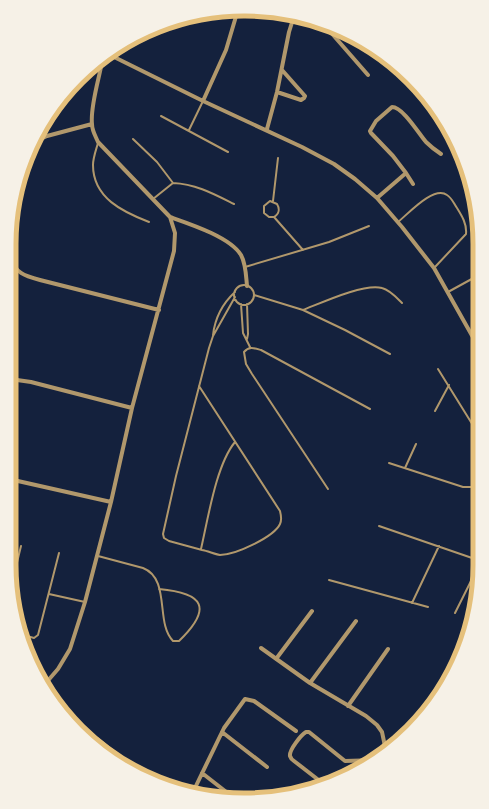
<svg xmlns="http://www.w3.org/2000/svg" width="489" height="809" font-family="Merriweather,serif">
  <rect width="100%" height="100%" fill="#14213d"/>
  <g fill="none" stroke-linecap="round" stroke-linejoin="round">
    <!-- service -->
    <path stroke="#b1986c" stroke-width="2" d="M161 116 228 152
      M189 130 203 101
      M133 139 157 162 173 183
      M98 143C96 150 93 158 93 165 93 198 123 212 149 222
      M153 199 173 183C196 184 214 194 234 204
      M273 201 278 158
      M274 217C279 214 280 209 277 204L270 201 264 206V213L269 217H274L303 250
      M398 222C408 214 434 185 447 195 452 198 454 204 457 208 462 216 467 224 466 234L435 267
      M245 267 329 242 369 226
      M234 295a10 10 0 1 1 20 0a10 10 0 1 1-20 0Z
      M448 292 479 275
      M254 295 303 310 345 330 390 354
      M241 304 243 333 250 347
      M303 310C321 303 364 283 382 288 390 290 396 297 402 303
      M213 335C215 318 222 304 235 292
      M247 339 248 334 247 304
      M438 369 479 435
      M199 386 280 511C281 515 282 520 280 524 274 537 235 555 220 555 214 554 208 551 202 550 191 547 180 544 169 541L164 538 163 534 176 476 209 348 213 336 235 297
      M435 411 449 385
      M389 463 463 487H478
      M405 468 416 444
      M328 489 252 374 246 364 244 352C249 346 254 348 261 350L370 409
      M379 526 475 559 477 563 478 567 455 613
      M201 549C208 519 216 465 235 442
      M98 556 143 568C171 579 155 623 173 641H179C213 608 204 593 159 589
      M475 559 478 554
      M329 580 428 607
      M12 583 21 546
      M49 594 85 602
      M412 603 439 546
      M20 634 34 638 38 635 59 553"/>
    <!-- minor -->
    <path stroke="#b1986c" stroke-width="4" d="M327 28 368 75
      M110 55 203 101 302 147 334 164 355 179 377 198 402 227 434 268 479 348
      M277 92 301 100 304 98 305 96 282 70
      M203 101 226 50 237 13
      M267 129 277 92 289 32 294 16
      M34 142 47 136 92 124
      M22 173 11 256C14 273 25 276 40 280L159 310
      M406 173 393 156 371 133 370 131 376 121 392 107C403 107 419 134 426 142 431 147 435 150 441 154
      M377 198 406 173 413 184
      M170 217C190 224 230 237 241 255 246 264 246 276 247 286
      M10 379 31 382 132 408
      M9 479 111 502
      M261 648 310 683 366 716 377 725 382 732 386 751
      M276 659 312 611
      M310 683 356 621
      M45 684 58 669 70 649 85 602 111 502 132 408 174 251 175 233 170 217 98 142C96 137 92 131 92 124 90 107 99 79 102 62
      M348 706 388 649
      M61 711 115 753 129 766
      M222 732 267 767
      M202 773 234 798
      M325 785 294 761C292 760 291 759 290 756 289 750 301 735 306 732H309L345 761 376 760
      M193 792 224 728 245 699 254 701 296 731"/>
  </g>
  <!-- crop -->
  <path d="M0 0H489V809H0ZM244 16H245A228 228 0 0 1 473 244V565A228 228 0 0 1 245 793H244A228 228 0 0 1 16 565V244A228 228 0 0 1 244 16Z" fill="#f6f1e7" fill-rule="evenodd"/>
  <path fill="none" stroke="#e5c07b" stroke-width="5" d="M244 16H245A228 228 0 0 1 473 244V565A228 228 0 0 1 245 793H244A228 228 0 0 1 16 565V244A228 228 0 0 1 244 16Z"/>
</svg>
